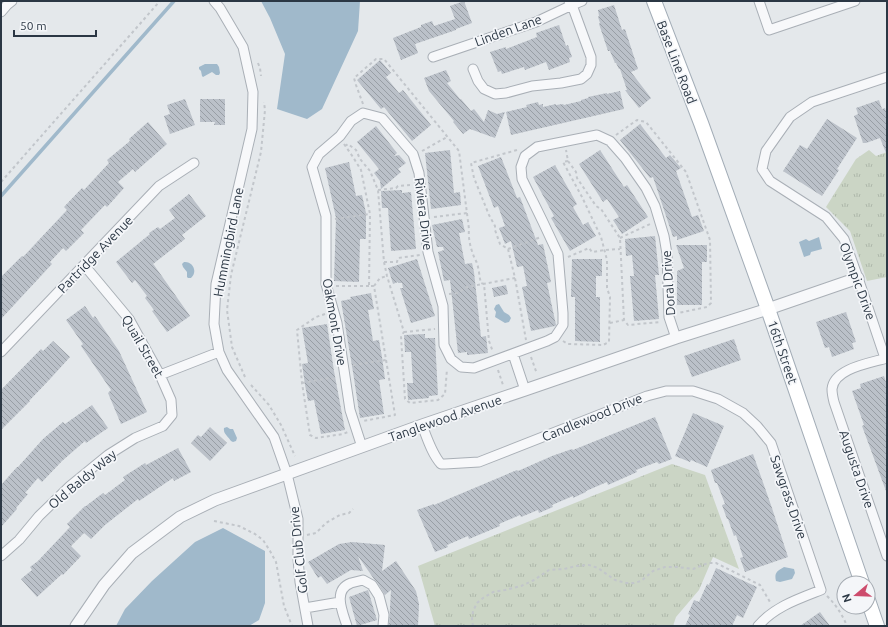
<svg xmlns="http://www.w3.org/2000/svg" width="888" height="627" font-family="Ubuntu,sans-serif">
  <defs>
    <pattern id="grass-tufts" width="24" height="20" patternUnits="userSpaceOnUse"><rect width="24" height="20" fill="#cbd5c5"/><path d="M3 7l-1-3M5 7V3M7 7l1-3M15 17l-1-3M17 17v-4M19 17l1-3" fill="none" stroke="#aeb7aa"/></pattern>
    <pattern id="building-back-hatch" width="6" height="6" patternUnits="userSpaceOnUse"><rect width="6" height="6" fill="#bbc1c9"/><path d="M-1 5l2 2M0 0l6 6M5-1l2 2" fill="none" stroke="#989ea5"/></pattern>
  </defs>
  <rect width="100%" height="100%" fill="#e4e8eb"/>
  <!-- grass -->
  <path fill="url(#grass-tufts)" d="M869 150 876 156 887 152V277L867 281 850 231 826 207 856 159Z
    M672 464 705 475 739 569 713 557 699 590 676 617 673 626H435L418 566Z"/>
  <!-- water -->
  <path fill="#a0b9cb" d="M261 1H360L358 31 322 109 307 119 277 109 285 54 270 18Z
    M205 64H217L219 67 220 73 219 75H216L212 72 203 77 202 76 201 71 199 69V67Z
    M819 237 822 249 811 252 810 255 804 257 799 242 806 239 809 241Z
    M184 262C193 261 198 272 191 278H188L187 277V272L183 267 182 264Z
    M499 304 504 312 509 315 511 318 509 322 505 323 495 317 496 312 494 309 496 305Z
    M227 427 230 429H233L237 438 236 441 233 442 231 441C228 436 223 434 224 428Z
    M223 528 265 551V603L259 620 249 626H116L125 609 152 581 195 542Z
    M784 567 794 569 795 573 792 579 780 582 776 581C774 573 777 571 784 567Z"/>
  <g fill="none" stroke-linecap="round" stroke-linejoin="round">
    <!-- stream -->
    <path stroke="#a0b9cb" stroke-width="3.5" d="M1 196 174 1"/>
  </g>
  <!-- building -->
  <path fill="url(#building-back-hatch)" d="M464 1 472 23 456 29V30L415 44 418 53 401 60 393 38 421 27V25L432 21 434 26 455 19 450 6Z
    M614 5 622 30 625 29 638 69 631 72 651 98 639 108 625 90H627L620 69H619L616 63H615L610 51H608L599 24 600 23 598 17 599 16 598 10Z
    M559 25 566 46 568 45 572 57 569 58 570 62 549 70 546 62 525 70 524 67 502 74 501 71 498 72 490 52 506 47V49L537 37 536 33Z
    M380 60 391 73 386 77 399 93 403 90 431 125 412 141 384 107 381 109 357 80Z
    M446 70 451 81 447 83 460 99H461L471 111 474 109 484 122 488 110 497 114 505 112 495 138 470 129 463 134 453 122 454 121 429 91 424 78Z
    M620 91 624 109 511 135 506 112 527 107 526 105 538 102 539 105 543 104V107L556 104V105L563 104 564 105 581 101V100L588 98V97L607 93V94Z
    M185 99 195 125 170 134 164 116 170 114 167 105Z
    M200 99H225V125H214L215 122H200Z
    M879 100 882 109 885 108 887 115V153H886L880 138 866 143H863L854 116 858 114 856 108Z
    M827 119 857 138 837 169 839 170 822 196 783 171 800 145 807 149Z
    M148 122 167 144 135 172 133 169 118 182 124 188 107 207 105 205 81 230 84 233 66 251 63 248 50 262 52 264 1 319V277L22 256 23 257 67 210 64 207 82 188 84 190 109 163 107 160 130 141 129 139Z
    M640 124 666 158 670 155 681 168 676 171 692 217 698 215 704 231 677 240V236L673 237 653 177 650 178 620 140Z
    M376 126 397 153 394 156 399 155 406 163 398 169 401 172 381 189 380 181 374 173 379 169 357 142Z
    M450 150 454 193 460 192 461 205 431 209 425 153Z
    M600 150 624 187 627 185 648 217 622 234 613 220 619 217 607 199 603 202 579 164Z
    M501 157 517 198 520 197 538 245 543 244 551 282 547 283 556 325 555 326 531 331 522 287 527 286 523 266 517 267 511 241 505 244 499 228 505 226 498 206 494 208 478 166Z
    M349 162 356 196 362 195 366 213V239H360L359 282 334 281 336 218 325 168Z
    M555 165 577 204 573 207 583 225 588 222 596 236 570 251 551 218 554 216 533 177Z
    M402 190V193L411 192 416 249 391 251 388 208H382L381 191Z
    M189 194 206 216 182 235 185 239 153 264 154 265 190 316 167 332 152 311 154 310 145 298 147 296 135 280 132 283 116 262 150 234 149 233 158 227 160 229 175 218 169 210Z
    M462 219 465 232 459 233 465 264 472 263 474 272 481 337 486 336 488 353 467 355V352L458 353 450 280 444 281 438 252 444 250 443 247H437L432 225Z
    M655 236 659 275H655L659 319 634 321 630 276H634L632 255 626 256 625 239Z
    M676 245H707V262H702V305H677V271L684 268Z
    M417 259 435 316 411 323 400 288H403L402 283H398V282L393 284 388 268Z
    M572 259H602V276H596V297H600V342L575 341V297H571Z
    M506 285 508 294 494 297 492 288Z
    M371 293 374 309 368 310 373 341 379 340 382 357 385 379 379 380 384 414 360 418 353 372 341 301 351 299 350 297Z
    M85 306 93 318 95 316 119 351 147 412 121 424 108 393 111 390 81 346 83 344 66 320Z
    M846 312 856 342 852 343 854 349 832 357 829 347 825 348 816 322Z
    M327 324 334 371 345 430 321 434 314 400 308 401 305 385 302 364 308 363 302 328Z
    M425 334V338H435L438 395 429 396V398L408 400 407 383H413L411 352H405L404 335Z
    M734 339 741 360 692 377 684 356Z
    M53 341 70 357 50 379 29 401H30L1 430V390L41 349 43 351Z
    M884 376 887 385V491H886L862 426 864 425 852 391 861 388 860 384Z
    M92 405 108 428 86 443 85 441 62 461 42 482 38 478 25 493 28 494 16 508 17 509 1 527V485L17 467H18L43 439 63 422 65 424Z
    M693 413 724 426 707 467 691 460 690 462 675 456Z
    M655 417 672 459 659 464 657 462 636 470 637 472 608 485 607 482 586 491V492L573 498V496L552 505 553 507 539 513 538 510 521 517 520 515 499 524 500 526 469 539 468 536 447 545 448 547 435 552 417 510 434 504V505L517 470 518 471 552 456 572 449 573 450Z
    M210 427 227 443 210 461 191 443 198 435 201 437Z
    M178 448 191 472 174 481 173 478 139 501 138 499 105 525 91 539 84 533 71 546 81 556 63 575 62 574 37 597 21 579 32 570 30 567 38 561 70 527 67 524 85 506H86L103 493 105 495 125 480 123 477 145 463 146 465Z
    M753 454 772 508 788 557 745 572 740 558 743 557 736 535 734 536 728 519H727L722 505 725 504 717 483H715L711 470Z
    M352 542 385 545 382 571 396 561 416 591 419 604 418 626H389L391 590 385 595 377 582 374 579 358 556 363 571 351 570 327 584 321 576 318 578 308 562 339 544Z
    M716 568 757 587 743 618 737 615 732 626H685L690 615 688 614 694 600 699 602 707 584 709 585Z
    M368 590 377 620 357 626 349 597Z
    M820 612 830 626H800Z"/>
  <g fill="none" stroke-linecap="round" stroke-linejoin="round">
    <!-- minor casing -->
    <g stroke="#a9afb6" stroke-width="11">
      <path id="minor" d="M214 1 220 8 243 47 253 92 252 129 216 284 214 324 219 352 227 370 274 437 287 474 298 519V559L300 582 308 626
        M759 1 769 30 855 1
        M1 12 7 5 12 1
        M433 57 536 22 572 5 582 1
        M473 69 478 81 484 89 495 94 506 93 532 86 561 83 581 79 587 74 591 65V57L572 5 569 1
        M1 352 159 186 194 163
        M513 354 525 390
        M885 358 858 278 844 239 826 217 770 181 762 169 766 151 790 117 812 102 887 77
        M887 358C871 363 834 368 832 389 832 393 833 398 834 402L887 556
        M160 375 219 352
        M422 425C427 438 432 454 441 464H445L479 462 647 396 666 391H693L718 399 743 413 757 426 771 443 821 590C798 599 774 607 758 626
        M362 447 350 410 337 323 326 284V216L312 167 319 154 340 136 351 121 363 113 382 118 413 154 419 173 428 252 443 306 444 345 451 359 461 367 474 368 547 341 555 337 563 325V313L558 254 543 222 522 179 521 167 525 156 537 147 597 135 610 141 625 158 646 188 655 206 664 236 667 254 669 317 676 338
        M1 556 19 540 39 516 70 486 108 455 135 438 163 426 172 415 171 400 160 375 129 319 84 265
        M305 608 340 602
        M347 626C343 613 332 590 351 583 355 582 359 581 363 580L372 585 379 596 384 615 383 626"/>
    </g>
    <!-- tertiary casing -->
    <g stroke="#a9afb6" stroke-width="13">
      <path id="tertiary" d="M76 626 104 585 132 553 180 517 215 500 422 425 525 390 676 338 768 309 858 278"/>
    </g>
    <!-- primary casing -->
    <g stroke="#a3adb7" stroke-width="16">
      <path id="primary" d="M654 1 701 123 768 309 862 583
        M868 600 877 626"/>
    </g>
    <!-- path -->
    <path stroke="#c2c6cb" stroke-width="2" stroke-dasharray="3 3" stroke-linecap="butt" d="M258 63 260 68 261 76
      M363 104 356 85 354 78 376 59H384L459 151 469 229C468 239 471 251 476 261 479 267 479 276 481 283L484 284 489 341 493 352
      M616 135 637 120 646 122 686 172 710 240 711 303 707 307 678 313
      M344 144 353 157 361 170 370 214 369 286H374L395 415 363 421
      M345 146 348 144 356 150 360 159 370 171 378 190 384 262 387 276 404 332 401 336 405 399 410 403 438 400 445 394 447 369
      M517 150 471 163 474 178 489 215 495 226V230L500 244 508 249 515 278 526 340
      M422 151 447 137
      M568 161 576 172 577 178 596 206 601 209 620 238 624 320 628 325 660 322
      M1 182 160 1
      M378 190 396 188 398 186 410 185
      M434 217 467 213
      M335 219 370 214
      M620 238 650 224
      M508 249 541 237
      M568 257 589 248 592 252 604 250 620 249
      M384 262H397L398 258 420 255
      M336 286H369
      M374 286 380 278 387 276
      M449 294 458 293 467 287 515 278
      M325 314 316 317 297 330 302 383 310 435 316 438 343 434 348 432
      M610 323 624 320
      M404 332 435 329
      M563 341 568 344 603 345 609 342 610 297 607 288V260L601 237 582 197 563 162 568 161 566 150
      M531 357 537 374
      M353 365 386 360
      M498 370 503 385
      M245 377 232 347 227 310 231 275 261 152 265 110 264 102
      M302 383 330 378 334 379H336
      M251 385 269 405 281 425 295 456
      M214 521 239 526 255 534 263 540 270 551 276 562 284 606 292 626
      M307 535 316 533 326 523 340 515 349 513 353 509
      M827 596C836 605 842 614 847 626
      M473 626 472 619 473 611 477 603 483 598 493 592 505 590 521 586 534 580 549 570 564 569 576 566 589 565 598 568 615 580 626 583H634L641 581 653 571 665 567H677L693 569 708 563H716L760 585 770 602"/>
    <!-- minor -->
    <use href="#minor" stroke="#f7f8fa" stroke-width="9"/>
    <!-- tertiary -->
    <use href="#tertiary" stroke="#f7f8fa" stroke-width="11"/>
    <!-- primary -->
    <use href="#primary" stroke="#fff" stroke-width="14"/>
  </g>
  <g text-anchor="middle" stroke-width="3.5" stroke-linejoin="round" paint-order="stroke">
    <!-- street labels -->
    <g font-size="13" fill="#2b3744" stroke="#f4f6f9">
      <text transform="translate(508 30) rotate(-20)" y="5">Linden Lane</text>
      <text transform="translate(677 62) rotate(69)" y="5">Base Line Road</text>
      <text transform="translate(424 214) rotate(83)" y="5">Riviera Drive</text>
      <text transform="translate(228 242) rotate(-79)" y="5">Hummingbird Lane</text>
      <text transform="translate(95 254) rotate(-46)" y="5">Partridge Avenue</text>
      <text transform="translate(858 281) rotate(70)" y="5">Olympic Drive</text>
      <text transform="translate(668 283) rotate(-94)" y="5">Doral Drive</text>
      <text transform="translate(335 322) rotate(80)" y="5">Oakmont Drive</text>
      <text transform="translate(143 346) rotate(60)" y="5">Quail Street</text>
      <text transform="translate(783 352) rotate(71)" y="5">16th Street</text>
      <text transform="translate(592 417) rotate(-22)" y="5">Candlewood Drive</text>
      <text transform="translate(445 418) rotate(-19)" y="5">Tanglewood Avenue</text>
      <text transform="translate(857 469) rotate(71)" y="5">Augusta Drive</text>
      <text transform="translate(82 479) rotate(-40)" y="5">Old Baldy Way</text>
      <text transform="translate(789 497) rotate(71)" y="5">Sawgrass Drive</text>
      <text transform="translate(298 550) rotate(-96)" y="5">Golf Club Drive</text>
    </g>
  </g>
  <!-- border -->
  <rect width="888" height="627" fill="none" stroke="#2b3744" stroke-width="4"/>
  <!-- north arrow -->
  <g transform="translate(856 595) rotate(251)"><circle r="19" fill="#f4f6f9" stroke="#a4aab1"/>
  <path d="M0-3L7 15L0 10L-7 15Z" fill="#cd4c6d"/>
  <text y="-6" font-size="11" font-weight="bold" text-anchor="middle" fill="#2b3744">N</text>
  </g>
  <!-- scale -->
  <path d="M14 30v6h82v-6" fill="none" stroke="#2b3744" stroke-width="2"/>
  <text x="20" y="30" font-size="12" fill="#2b3744" stroke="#f4f6f9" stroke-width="3" paint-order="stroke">50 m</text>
</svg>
